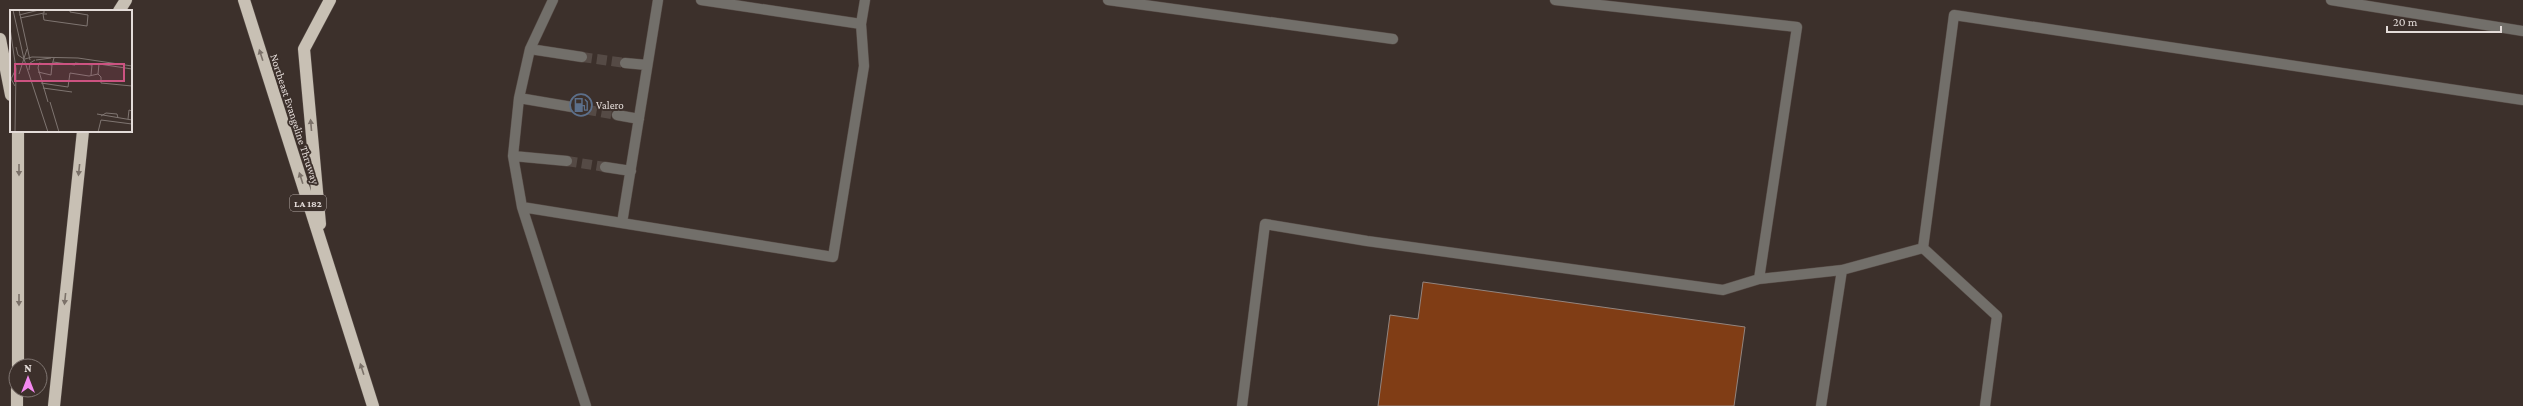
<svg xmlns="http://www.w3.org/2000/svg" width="2523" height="406" font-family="'Crimson Pro',serif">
  <rect width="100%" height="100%" fill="#3c302b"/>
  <!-- building -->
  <path fill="#803d15" stroke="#93857f" d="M1423 282 1745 327 1734 406H1378L1390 315 1418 319Z"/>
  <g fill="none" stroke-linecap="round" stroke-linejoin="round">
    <!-- minor-tunnel -->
    <path stroke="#554a45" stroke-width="10" stroke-dasharray="10 5" stroke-linecap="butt" d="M582 57 625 63
      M572 107 617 115
      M567 161 605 167"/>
    <!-- minor casing -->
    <g stroke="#574c47" stroke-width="11">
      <path id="minor" d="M553 0 530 49 519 98 513 156 522 207 586 406
        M701 0 861 24 865 0
        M1108 0 1393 39
        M1555 0 1797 27 1759 279
        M2331 0 2523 31
        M530 49 582 57
        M625 63 647 65
        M519 98 572 107
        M617 115 639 119
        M513 156 567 161
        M605 167 631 171
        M522 207 833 257 864 66 861 24
        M622 223 658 0
        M1242 406 1265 224 1367 241 1723 290 1759 279 1842 270 1923 248
        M1821 406 1842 270
        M1985 406 1997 316 1923 248 1954 15 2523 100"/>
    </g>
    <!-- highway casing -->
    <g stroke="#574c47" stroke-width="13">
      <path id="highway" d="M244 0 373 406
        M119 11 126 0
        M0 39 11 95
        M320 224 304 49 330 0
        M18 366V131
        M17 406V390
        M54 406 83 131"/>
    </g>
    <!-- minor -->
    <use href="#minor" stroke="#726f6a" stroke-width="10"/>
    <!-- highway -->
    <use href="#highway" stroke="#c8c0b4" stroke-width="12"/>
  </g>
  <!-- one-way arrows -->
  <defs><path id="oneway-solid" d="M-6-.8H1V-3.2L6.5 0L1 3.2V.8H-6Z"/></defs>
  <g fill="#7b7169">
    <use href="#oneway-solid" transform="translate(261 55) rotate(-108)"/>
    <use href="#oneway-solid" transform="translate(311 125) rotate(-95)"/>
    <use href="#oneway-solid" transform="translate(19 170) rotate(90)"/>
    <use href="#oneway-solid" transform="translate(79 170) rotate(96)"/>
    <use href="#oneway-solid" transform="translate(301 178) rotate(-108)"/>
    <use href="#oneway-solid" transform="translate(65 299) rotate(96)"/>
    <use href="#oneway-solid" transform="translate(19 300) rotate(90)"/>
    <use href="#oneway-solid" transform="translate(362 369) rotate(-108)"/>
  </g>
  <!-- icons -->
  <defs>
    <g id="fuel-ring" transform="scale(1.15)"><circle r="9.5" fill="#3c302b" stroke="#5c6f8a" stroke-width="1.5"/><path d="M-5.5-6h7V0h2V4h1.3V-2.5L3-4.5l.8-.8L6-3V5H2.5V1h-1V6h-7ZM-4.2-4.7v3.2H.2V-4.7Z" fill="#5c6f8a"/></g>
  </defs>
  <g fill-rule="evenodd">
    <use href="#fuel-ring" x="581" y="105"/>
  </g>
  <g text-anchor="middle" stroke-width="4" stroke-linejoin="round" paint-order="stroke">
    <!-- shield labels -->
    <rect fill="#3c302b" stroke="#b2a8a5" stroke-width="1" x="290" y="195" width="36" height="16" rx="3"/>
    <g font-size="10" font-weight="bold" fill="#e4dcd9">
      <text x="308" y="207">LA 182</text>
    </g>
    <!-- poi labels -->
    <g font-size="11" fill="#e4dcd9" stroke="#3c302b" text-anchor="start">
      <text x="596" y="109">Valero</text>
    </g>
    <!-- street labels -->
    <g font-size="11" fill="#e4dcd9" stroke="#3c302b">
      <text transform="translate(295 119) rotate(72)" y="4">Northeast Evangeline Thruway</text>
    </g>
  </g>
  <!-- overview -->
  <g transform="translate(10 10)">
    <rect width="122" height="122" fill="#3c302b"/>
    <path fill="none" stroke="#7f7571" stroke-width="1" d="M3 0 14 49 38 122M9 0 20 50M37 4H33L34 10 77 16 78 5 60 2V0M9 5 29 0M10 8 34 3V0M0 18 6 59 5 122M6 37 8 45 14 49M0 43V97M15 49 22 47 68 48 122 56M26 50 41 48M43 52 65 55M65 53 82 55 81 65M122 59 89 54 88 64 91 67V73L122 76M19 60 20 53 25 50M5 61 1 69 5 76M28 62 41 65 42 55M9 64 17 39M31 73 58 77 60 63 79 66 88 64M33 78 62 82M38 92 28 58 29 53 42 55 44 48M40 92 49 122M87 104 122 110M91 106 96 103 107 104 108 108M118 109 119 100 122 101M88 122 91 110 122 114"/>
    <path fill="#cc5381" fill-opacity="0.15" stroke="#cc5381" stroke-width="2" d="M5 54H114V71H5Z"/>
    <rect width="122" height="122" fill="none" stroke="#e4dcd9" stroke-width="2"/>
  </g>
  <!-- north arrow -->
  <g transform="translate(28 378)"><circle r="19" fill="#3c302b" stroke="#7f7571"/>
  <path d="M0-3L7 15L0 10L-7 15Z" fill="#f489f0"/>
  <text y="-6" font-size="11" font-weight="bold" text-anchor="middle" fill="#e4dcd9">N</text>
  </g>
  <!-- scale -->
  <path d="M2387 26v6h114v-6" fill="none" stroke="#e4dcd9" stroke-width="2"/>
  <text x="2393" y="26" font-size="12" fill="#e4dcd9" stroke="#3c302b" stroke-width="3" paint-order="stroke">20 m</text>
</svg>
